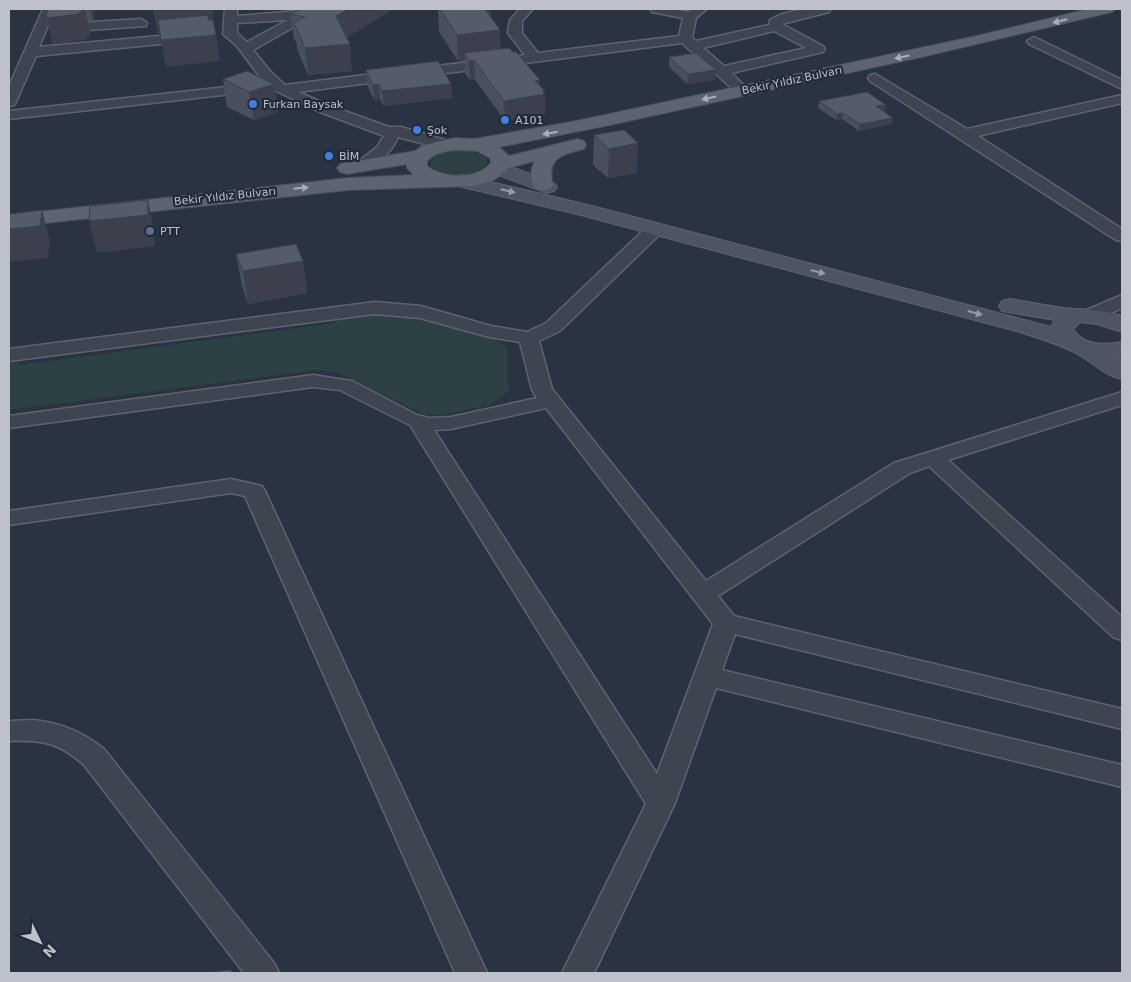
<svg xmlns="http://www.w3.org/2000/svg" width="1131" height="982" font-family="'DejaVu Sans',sans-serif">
  <rect width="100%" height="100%" fill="#2a3341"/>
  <!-- green -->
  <path fill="#2d4043" d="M457 150 475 152 486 158 487 163C475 178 444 179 431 166L430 161 440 154Z
    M373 314C418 316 465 326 507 346V377L510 390 490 405 441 415 423 414 339 373 317 370 9 410V358L20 356 19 365 335 323 334 316Z"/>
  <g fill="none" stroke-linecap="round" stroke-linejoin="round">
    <!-- street casing -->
    <g stroke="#5d636f" stroke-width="3">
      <path id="street" d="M43 9H55L39 47 192 33 199 37 192 41 36 56 16 102 14 105 9 106V86Z
        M225 9H237V16L322 9 320 12 253 50 270 71 285 85 525 55 508 33 510 20 520 9H533L522 21V33L538 53 679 36 683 18 652 12 650 9H673L688 12 693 9H707L696 18 692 38 696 41 769 25 770 20C787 9 812 8 831 9L829 12 782 24 823 46 825 49 823 52 731 73 750 91 748 94H738L682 43 298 92 331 106 389 127H401L452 142 455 145 452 148 447 150 398 137C392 151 373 174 355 169L353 166 377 147 384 136 320 112 276 91 260 77 237 46 223 34ZM288 20 247 42 237 33V23ZM774 31 806 48 724 66 703 48Z
        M141 19 147 23 146 26 60 32 53 28 60 24Z
        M1034 37 1122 80V89L1029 44 1027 41Z
        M875 74 967 129 1122 95V103L978 136 1122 229V241L1116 240 870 81 868 78 870 75Z
        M254 84 259 85 261 88 259 91 9 119V111Z
        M655 224 661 225 664 229 661 233 560 331 539 341 552 389 706 581 894 463 1122 392V405L948 460 1122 617V640L1113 637 929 466 910 473 718 596 734 616 1122 709V729L735 634 722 670 1122 765V787L716 688 675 803 594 973H562L646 804 410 425 340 390 313 387 9 428V416L313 375 352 381 417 415 429 418 451 417 537 398 532 390 520 342 489 337 420 318 375 314 9 361V349L375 302 421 306 491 326 527 332 546 323 649 225ZM546 408 713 624 657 774 434 430 451 429Z
        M1122 295V308L1096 320 1089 322 1082 320 1080 316 1082 312Z
        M231 479 262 486 265 491 487 973H455L245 496 231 493 9 525V511Z
        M34 720C61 723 83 732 104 749L274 963 279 973H244L84 765C58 742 43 740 9 741V721Z"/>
    </g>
    <!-- secondary casing -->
    <g stroke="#5d636f" stroke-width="2">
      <path id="secondary" d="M498 162 554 183 557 187 554 191 547 193 491 172 488 168 491 164Z
        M461 175 592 206 1051 327 1055 320 1002 311 999 306 1002 301 1010 299C1032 302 1054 308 1076 309 1092 310 1107 311 1122 316V332L1097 324 1080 322 1073 329C1083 346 1105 345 1122 342V356L1116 357 1122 361V379C1105 376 1093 362 1078 354 1060 344 1040 339 1020 332L581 215 454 185 451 181 454 177Z"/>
    </g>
    <!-- primary casing -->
    <g stroke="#484e5b" stroke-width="2">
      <path id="primary" d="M1089 9H1115L1112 12 926 56 610 125 499 147 509 156 577 139 584 141 586 145 584 149C562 154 546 158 553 185L550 189 543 191 536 189C530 180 530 170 535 161L508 168 501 175 492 181 473 186 348 190 9 227V215L348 178 414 175 407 168V164L347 174 340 172 337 168 340 164 415 151 422 146 440 141 456 138 474 139 576 121 972 37ZM456 150 477 151 490 158 491 163C476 180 444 179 427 166V161C435 153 445 151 456 150Z"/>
    </g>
    <!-- street -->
    <use href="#street" fill="#3e4551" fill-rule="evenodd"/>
    <!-- secondary -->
    <use href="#secondary" fill="#4d5464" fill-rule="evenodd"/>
    <!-- primary -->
    <use href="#primary" fill="#5d6471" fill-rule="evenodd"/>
  </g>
  <!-- wall -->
  <path fill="#484f5d" d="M48 9H95L93 20 88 21 90 32V35L84 40 53 44 46 16Z
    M299 9H392V10L347 37 352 71 308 75 297 49 296 41 294 40 291 14Z
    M438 9H491L490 16 500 49 545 91V114L505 121 475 80H470L465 73V61H458L439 32Z
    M669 57 716 70 715 80 687 84 669 67Z
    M366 70 451 84 452 98 384 106 380 99 374 100 367 85Z
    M223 79 274 84 278 112 254 120 227 107Z
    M819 101 885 111 883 112 893 118 892 124 859 131 842 119 836 120 818 108Z
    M594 135 637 173 608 178 593 165Z
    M236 254 303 261 307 293 248 304 242 286Z"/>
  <!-- shaded-wall -->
  <path fill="#3b404c" d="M85 9 90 32V35L84 40 53 44 47 18Z
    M90 9H95L93 20Z
    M153 9H213L212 30 216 35 220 61 166 67 161 40 209 30 158 35Z
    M349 9H392V10L339 42 336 16Z
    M484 9H491L486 31 500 30 501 56 464 53 465 61H458L457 35Z
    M350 44 352 71 308 75 305 48Z
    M474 60 475 80H470L469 61Z
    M716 70 715 80 687 84 688 74Z
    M540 80V95L542 91H545V114L505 121 504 101 535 81Z
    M274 84 278 112 254 120 249 92Z
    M379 84 380 99 374 100 373 85Z
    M451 84 452 98 384 106 382 91Z
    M886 105 885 111 875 113 876 106Z
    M843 113 842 119 836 120 837 114Z
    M893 118 892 124 859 131 860 124Z
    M638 143 637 173 608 178 609 149Z
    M148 200 154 231 155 246 97 253 89 221Z
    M42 210 50 241 48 258 9 262V229Z
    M303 261 307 293 248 304 243 271Z"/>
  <!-- building -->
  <path fill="#545c6c" stroke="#3b404c" d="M48 9H84L78 14 47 18 46 16Z
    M299 9H349L336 16 350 44 305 48 294 23 305 17 291 14Z
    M440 9H485L500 30 457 35Z
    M208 15V20H213L216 35 161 40 158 20Z
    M509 48 513 52H516L540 80 535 81 545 91H542L545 94 504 101 474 60 469 61 464 53Z
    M696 53 716 70 688 74 669 57Z
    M438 61 451 84 382 91 379 84 373 85 366 70Z
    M247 71 274 84 249 92 223 79Z
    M867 92 886 105 876 106 893 118 860 124 843 113 837 114 819 101Z
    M624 130 638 143 609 149 594 135Z
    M148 200V215L89 221 90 206Z
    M42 210 40 226 9 229V214Z
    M296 244 303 261 243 271 236 254Z
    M231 970V973H199Z"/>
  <!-- one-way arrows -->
  <defs><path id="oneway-solid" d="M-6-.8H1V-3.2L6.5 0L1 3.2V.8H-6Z" transform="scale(1.25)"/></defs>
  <g fill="#a9aeb9">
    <use href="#oneway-solid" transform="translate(1060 21) rotate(166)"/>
    <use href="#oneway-solid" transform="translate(902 57) rotate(168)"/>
    <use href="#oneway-solid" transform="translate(709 98) rotate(168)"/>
    <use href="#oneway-solid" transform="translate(550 133) rotate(170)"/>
    <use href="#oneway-solid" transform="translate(301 188) rotate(-6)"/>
  </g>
  <g fill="#959ba7">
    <use href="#oneway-solid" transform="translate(508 191) rotate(13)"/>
    <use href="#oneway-solid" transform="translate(818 272) rotate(15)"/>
    <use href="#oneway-solid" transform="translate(975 313) rotate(15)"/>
  </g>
  <!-- markers -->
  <g fill="#3f7fe0" stroke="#232a37" stroke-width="2">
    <circle cx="253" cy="104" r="5"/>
    <circle cx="505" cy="120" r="5"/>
    <circle cx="417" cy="130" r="5"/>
    <circle cx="329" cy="156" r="5"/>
  </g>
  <circle fill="#5c6f8a" stroke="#232a37" stroke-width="2" cx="150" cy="231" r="5"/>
  <g text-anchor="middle" stroke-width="4.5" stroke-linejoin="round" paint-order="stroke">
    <!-- far-street labels -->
    <g font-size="11" fill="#bcc1cb" stroke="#232a37">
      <text transform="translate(792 80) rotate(-12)" y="4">Bekir Yıldız Bulvarı</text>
      <text transform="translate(225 196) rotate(-6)" y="4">Bekir Yıldız Bulvarı</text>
    </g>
    <!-- far-poi labels -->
    <g font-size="11" fill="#bcc1cb" stroke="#232a37" text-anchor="start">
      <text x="263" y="108">Furkan Baysak</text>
      <text x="515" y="124">A101</text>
      <text x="427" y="134">Şok</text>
      <text x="339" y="160">BİM</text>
      <text x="160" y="235">PTT</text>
    </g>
  </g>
  <!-- border -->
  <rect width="1131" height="982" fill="none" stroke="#bcc1cb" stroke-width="20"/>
  <!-- north arrow -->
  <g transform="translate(40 942) rotate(133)" stroke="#232a37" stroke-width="4" paint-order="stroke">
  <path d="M0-4L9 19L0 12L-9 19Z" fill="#bcc1cb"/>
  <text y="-8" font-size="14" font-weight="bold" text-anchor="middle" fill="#bcc1cb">N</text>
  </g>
</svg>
